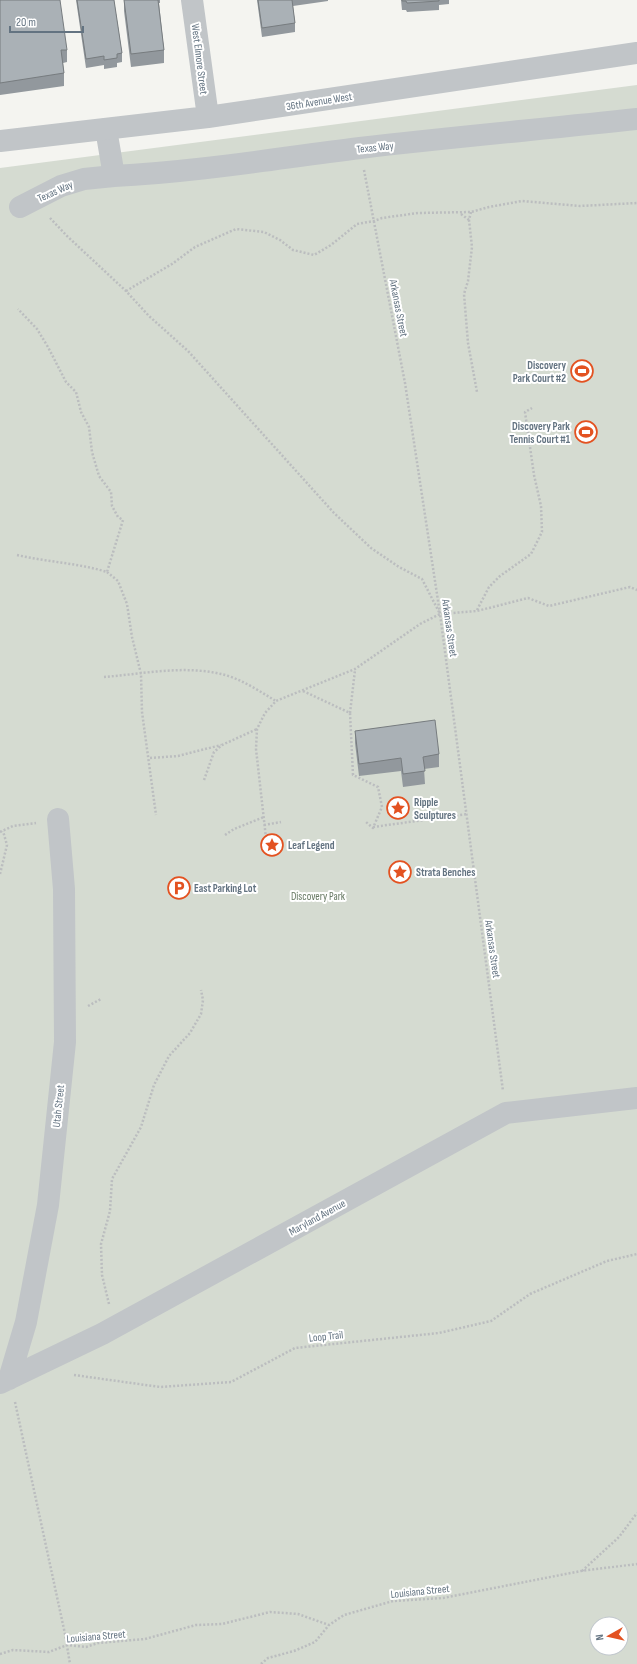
<svg xmlns="http://www.w3.org/2000/svg" width="637" height="1664" font-family="'Sofia Sans Condensed',sans-serif">
  <rect width="100%" height="100%" fill="#f4f4f0"/>
  <!-- green -->
  <path fill="#d5dbd1" fill-rule="evenodd" d="M637 85V1664H0V168ZM597 1624H621V1648H597Z"/>
  <g fill="none" stroke-linecap="round" stroke-linejoin="round">
    <!-- path -->
    <path stroke="#bbbdbf" stroke-width="2.5" stroke-dasharray="2 2" stroke-linecap="butt" d="M364 170 405 383 440 614 503 1091
      M471 212 469 220 472 247 468 281 464 294 468 343 477 392
      M461 214 469 220
      M50 218 67 236 126 291 149 316 188 351 334 513 371 548 399 567 422 579 439 612
      M126 291 172 264 195 247 236 229 264 232 280 240 293 250 314 255 331 245 357 224 374 221 382 218 418 213 471 212 489 207 522 201 580 206 637 203
      M17 555C47 562 78 563 107 572L123 520 118 517 112 506 111 492 99 476 92 452 89 427 81 412 76 392 66 382 48 347 37 329 18 309
      M107 572 118 581 127 604 132 637 141 674 142 712 156 815
      M477 610 489 587 500 576 531 554 542 532 541 506 534 475 525 412 532 408
      M104 677C142 674 183 665 221 674 240 678 259 691 276 701
      M303 691 350 713 353 775 378 787 382 807 373 828 366 822
      M350 713 355 670
      M150 758 178 756 221 745
      M204 780 214 752 222 745 257 729
      M264 825 281 822
      M373 827 467 814
      M0 832 13 826 36 823
      M225 835 234 829 264 817
      M266 838 256 749 257 729 265 713 276 701 355 669 420 624 440 614 477 611 528 598 549 606 630 587 637 590
      M0 874 7 845 3 831
      M88 1006 101 999
      M109 1304 102 1275 101 1244 110 1211 112 1179 141 1127 154 1085 169 1056 190 1033 201 1014 203 1000 201 990
      M74 1375 160 1387 231 1382 295 1348 439 1333 491 1321 530 1294 607 1261 637 1254
      M15 1402 65 1634 70 1664
      M582 1571 619 1537 637 1513
      M0 1654 13 1650 49 1652 67 1645 86 1647 98 1643 145 1639 196 1625 222 1624 270 1612 298 1614 329 1625
      M261 1664 268 1658 294 1651 315 1642 329 1625 344 1615 393 1601 443 1598 581 1571 637 1564"/>
    <!-- pedestrian -->
    <path stroke="#c1c5c8" stroke-width="22" d="M106 129 114 176C197 172 278 158 360 148 452 137 545 129 637 119
      M20 207 61 186 84 179 114 176
      M9 1379 26 1322 48 1205 65 1042 64 889 58 819
      M0 1383 102 1334 506 1113 637 1098"/>
    <!-- minor -->
    <path stroke="#c1c5c8" stroke-width="22" d="M192 0 208 117
      M0 141 208 117 637 53"/>
  </g>
  <!-- wall -->
  <path fill="#92989d" d="M0 0 67 50V62L63 63 64 73V86L0 95Z
    M76 0H114L122 53V62L117 63V67L104 69V65L86 68Z
    M124 0H160V3H159L164 50V63L131 67 124 11Z
    M257 0H328V1L293 6 295 23V32L262 37Z
    M401 0H449V4L439 5V10L407 12 406 10H402Z
    M355 731 439 754V767L424 769 425 784 403 787 401 771 359 776 355 743Z"/>
  <!-- building -->
  <path fill="#aab1b6" stroke="#777c7f" d="M0 0H60L67 50H61L64 73 0 83Z
    M77 0H114L122 53 117 54V58L104 60V56L86 59Z
    M124 0H158L164 50 131 54Z
    M258 0H292L295 23 262 28Z
    M402 0H439V1L407 3 406 1H402Z
    M435 720 439 754 423 757 425 771 403 774 401 758 359 764 355 731Z"/>
  <!-- icons -->
  <defs>
    <g id="stadium-ring" transform="scale(1.15)"><circle r="9.5" fill="#fff" stroke="#e35221" stroke-width="1.5"/><path d="M0-5a6.5 5 0 1 0 0 10a6.5 5 0 1 0 0-10ZM-3.5-1.8h7v3.6h-7Z" fill="#e35221"/></g>
    <g id="sight-ring" transform="scale(1.15)"><circle r="9.5" fill="#fff" stroke="#e35221" stroke-width="1.5"/><path d="M0-6L1.8-2.2L6-1.7L2.9 1.2L3.7 5.4L0 3.3L-3.7 5.4L-2.9 1.2L-6-1.7L-1.8-2.2Z" fill="#e35221"/></g>
    <g id="parking-ring" transform="scale(1.15)"><circle r="9.5" fill="#fff" stroke="#e35221" stroke-width="1.5"/><path d="M-3.5-5.5H1a3.5 3.5 0 0 1 0 7H-1V5.5H-3.5ZM-1-3.4V-.6H.8a1.4 1.4 0 0 0 0-2.8Z" fill="#e35221"/></g>
  </defs>
  <g fill-rule="evenodd">
    <use href="#stadium-ring" x="582" y="371"/>
    <use href="#stadium-ring" x="586" y="432"/>
    <use href="#sight-ring" x="398" y="808"/>
    <use href="#sight-ring" x="272" y="845"/>
    <use href="#sight-ring" x="400" y="872"/>
    <use href="#parking-ring" x="179" y="888"/>
  </g>
  <g text-anchor="middle" stroke-width="4" stroke-linejoin="round" paint-order="stroke">
    <!-- street labels -->
    <g font-size="11" fill="#637381" stroke="#fff">
      <text transform="translate(200 59) rotate(83)" y="4">West Elmore Street</text>
      <text transform="translate(319 101) rotate(-9)" y="4">36th Avenue West</text>
      <text transform="translate(375 147) rotate(-6)" y="4">Texas Way</text>
      <text transform="translate(55 191) rotate(-24)" y="4">Texas Way</text>
      <text transform="translate(399 308) rotate(79)" y="4">Arkansas Street</text>
      <text transform="translate(450 628) rotate(82)" y="4">Arkansas Street</text>
      <text transform="translate(493 949) rotate(82)" y="4">Arkansas Street</text>
      <text transform="translate(58 1106) rotate(-84)" y="4">Utah Street</text>
      <text transform="translate(317 1217) rotate(-29)" y="4">Maryland Avenue</text>
      <text transform="translate(326 1336) rotate(-6)" y="4">Loop Trail</text>
      <text transform="translate(420 1591) rotate(-6)" y="4">Louisiana Street</text>
      <text transform="translate(96 1636) rotate(-5)" y="4">Louisiana Street</text>
    </g>
    <!-- poi labels -->
    <g font-size="11" font-weight="bold" fill="#637381" stroke="#fff" text-anchor="start">
      <text x="566" y="369" text-anchor="end">Discovery<tspan x="566" dy="13">Park Court #2</tspan></text>
      <text x="570" y="430" text-anchor="end">Discovery Park<tspan x="570" dy="13">Tennis Court #1</tspan></text>
      <text x="414" y="806">Ripple<tspan x="414" dy="13">Sculptures</tspan></text>
      <text x="288" y="849">Leaf Legend</text>
      <text x="416" y="876">Strata Benches</text>
      <text x="194" y="892">East Parking Lot</text>
    </g>
    <!-- park labels -->
    <g font-size="11" fill="#667862" stroke="#fff">
      <text x="318" y="900">Discovery Park</text>
    </g>
  </g>
  <!-- north arrow -->
  <g transform="translate(609 1636) rotate(262)"><circle r="19" fill="#ffffff" stroke="#c1c7cd"/>
  <path d="M0-3L7 15L0 10L-7 15Z" fill="#e35221"/>
  <text y="-6" font-size="11" font-weight="bold" text-anchor="middle" fill="#637381">N</text>
  </g>
  <!-- scale -->
  <path d="M10 26v6h73v-6" fill="none" stroke="#637381" stroke-width="2"/>
  <text x="16" y="26" font-size="12" fill="#637381" stroke="#ffffff" stroke-width="3" paint-order="stroke">20 m</text>
</svg>
